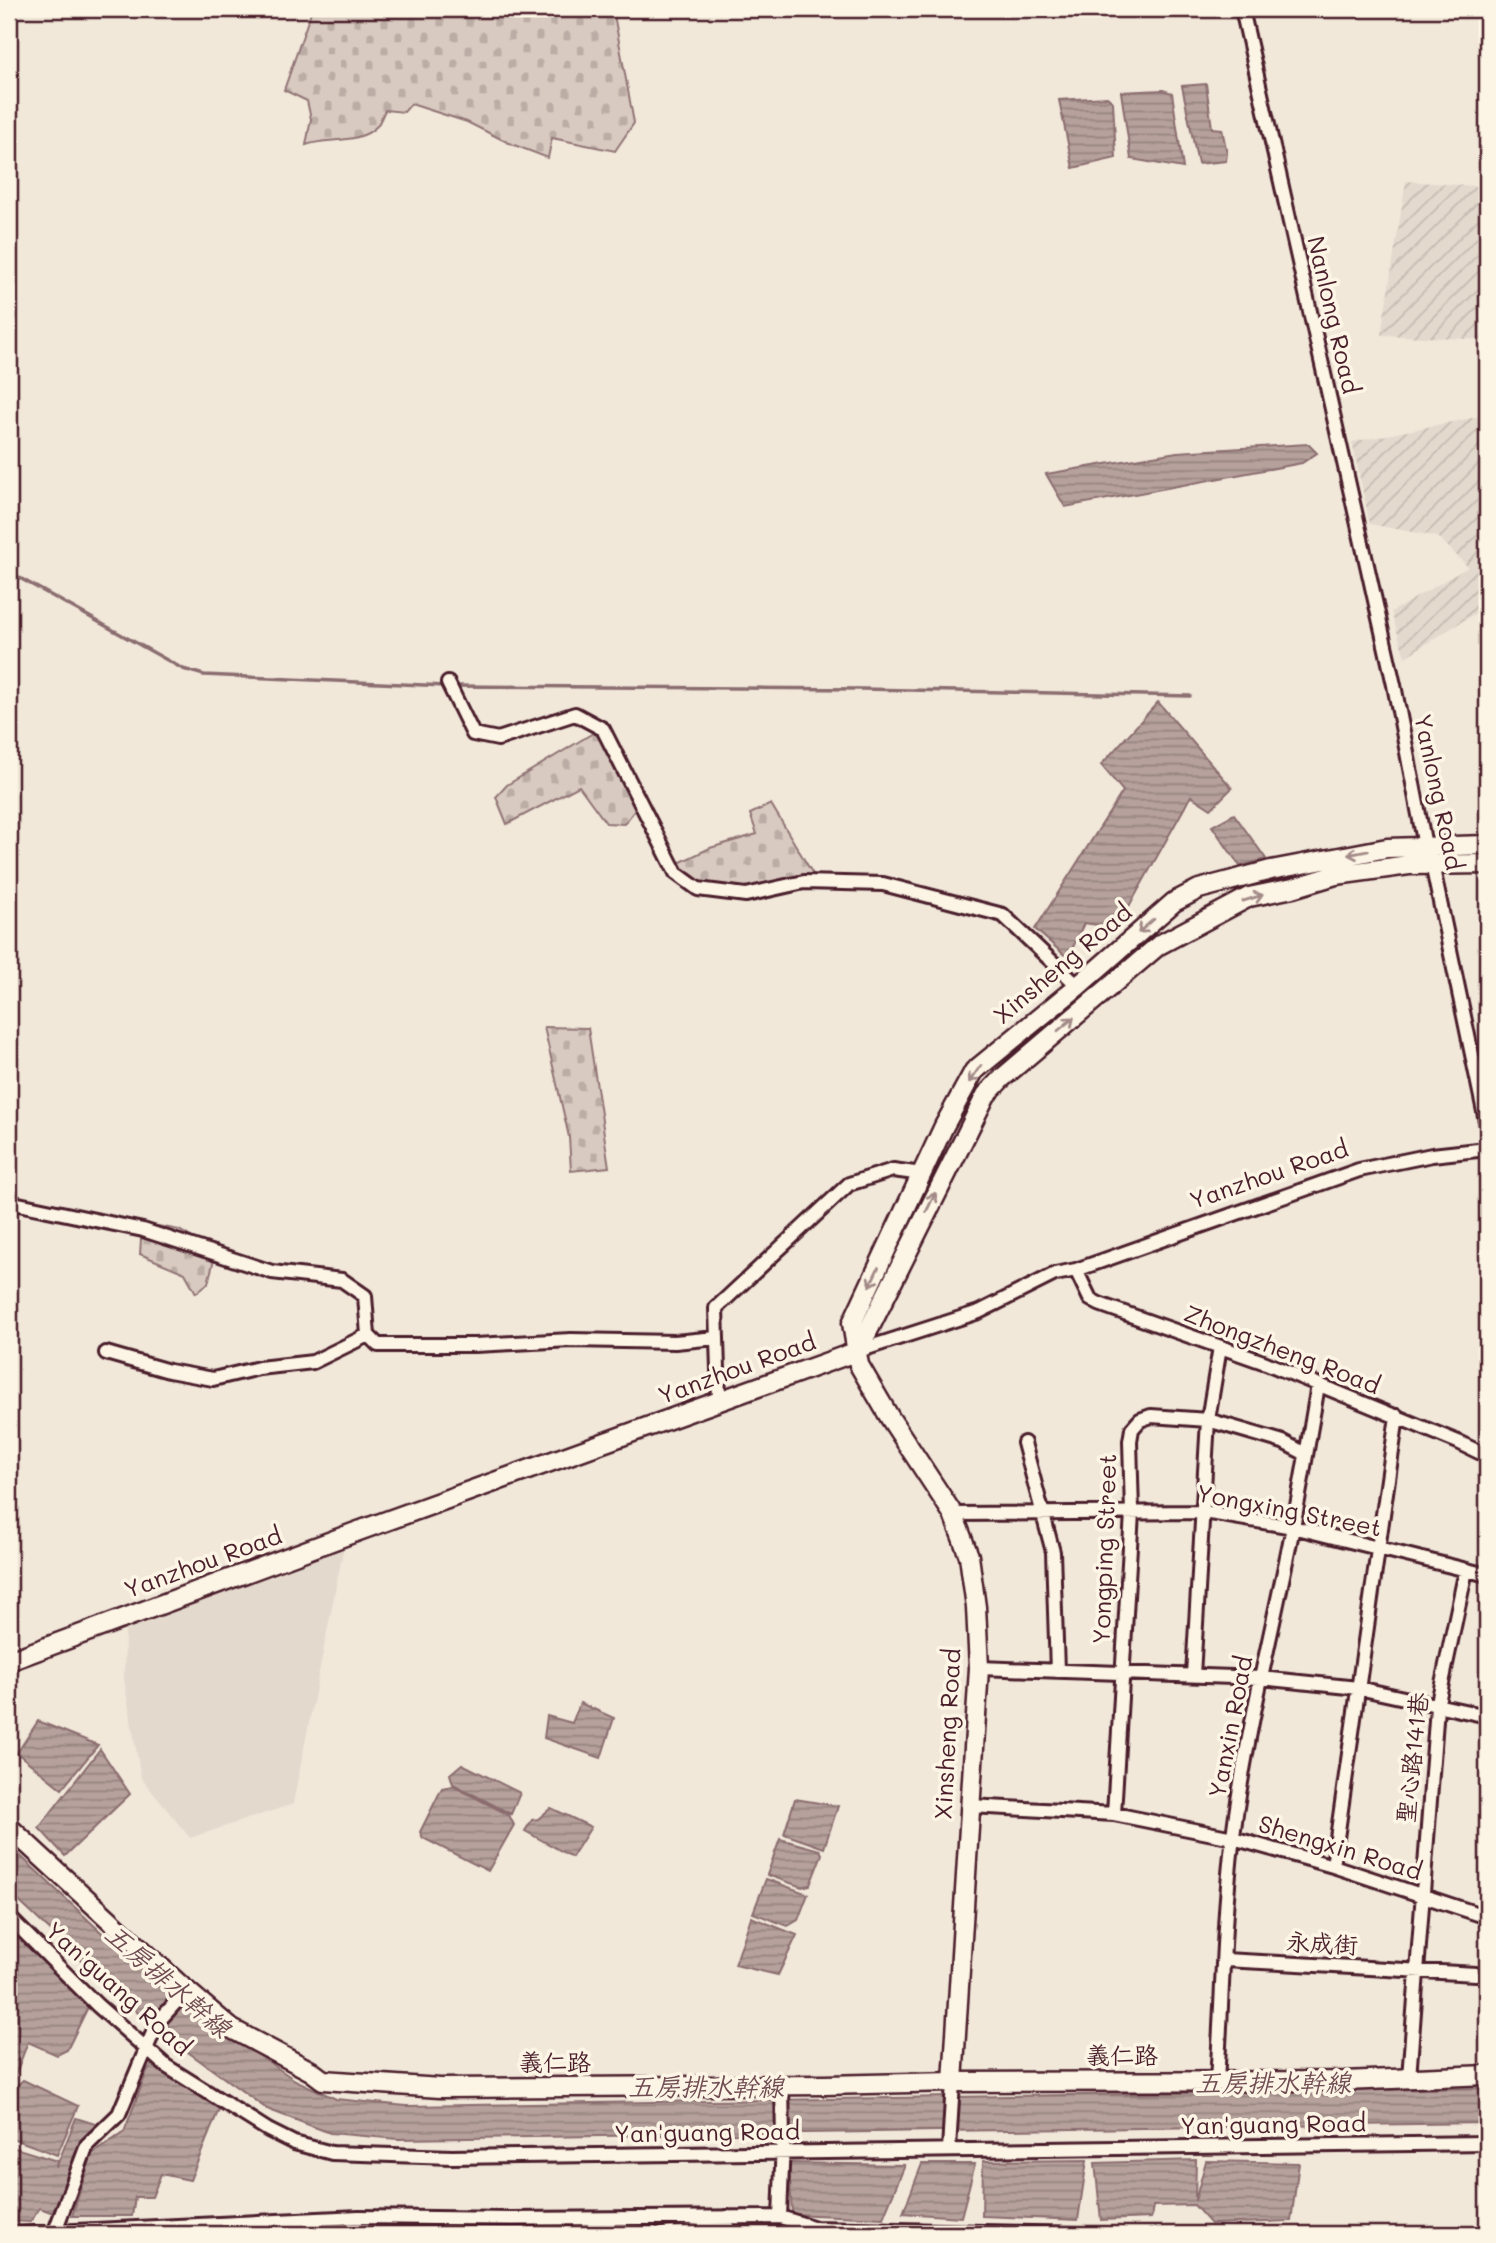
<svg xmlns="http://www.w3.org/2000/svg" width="1496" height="2243" font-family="Mali,'LXGW WenKai TC',sans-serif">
  <defs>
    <pattern id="industrial-furrows" width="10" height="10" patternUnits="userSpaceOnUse" patternTransform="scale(1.75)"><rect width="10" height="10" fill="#e4d9cd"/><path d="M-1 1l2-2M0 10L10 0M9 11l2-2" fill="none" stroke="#c5bab0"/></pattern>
    <pattern id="cemetery-stones" width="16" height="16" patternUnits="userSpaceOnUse" patternTransform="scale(1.75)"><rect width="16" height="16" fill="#d8cac0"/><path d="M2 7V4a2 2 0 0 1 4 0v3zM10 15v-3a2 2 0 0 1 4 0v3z" fill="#bbada5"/></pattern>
    <pattern id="water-rules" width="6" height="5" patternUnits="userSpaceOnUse" patternTransform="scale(1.75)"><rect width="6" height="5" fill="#b6a19c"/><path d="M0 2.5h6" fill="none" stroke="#96837f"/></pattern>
  </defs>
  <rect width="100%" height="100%" fill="#f1e8da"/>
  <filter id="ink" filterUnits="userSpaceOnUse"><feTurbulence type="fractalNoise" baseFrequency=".0143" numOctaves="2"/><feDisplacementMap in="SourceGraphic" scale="14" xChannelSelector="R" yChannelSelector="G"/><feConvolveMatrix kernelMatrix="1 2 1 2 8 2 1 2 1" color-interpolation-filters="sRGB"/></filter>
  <g filter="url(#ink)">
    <!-- built -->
    <path fill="#e4d9cd" d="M344 1546 293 1804 190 1838 141 1778 124 1680 125 1631Z"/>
    <!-- industrial -->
    <path fill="url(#industrial-furrows)" d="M1406 181 1487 187V340L1381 335Z
      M1487 415V606L1405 657 1391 612 1468 567 1438 537 1370 524 1352 442Z"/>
    <!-- cemetery -->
    <path fill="url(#cemetery-stones)" stroke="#917476" stroke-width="2" d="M312 9H613L634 123 615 151 552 138 548 158 509 143 467 122 411 104 404 112 385 110C383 114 380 122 377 126 359 145 328 137 306 145L311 119 307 101 284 90Z
      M598 730 619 762 635 810 624 824 606 823 579 786 507 824 496 797 507 785Z
      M771 804 820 886 695 891 664 859 681 862 710 848 757 834 750 814Z
      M544 1027 588 1028 609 1167 571 1171 569 1137Z
      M142 1223 179 1230 216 1252 208 1283 196 1293 185 1273 140 1254Z"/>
    <!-- water -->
    <path fill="url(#water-rules)" stroke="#8b6d6f" stroke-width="2" d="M1206 84 1212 128 1222 129 1227 153 1226 161 1198 164 1182 86Z
      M1163 90 1172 93 1183 168 1131 159 1121 92Z
      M1107 97 1113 102 1116 158 1073 168 1059 100Z
      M1308 444 1317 453 1302 463 1065 507 1046 474 1177 452Z
      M1158 702 1232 788 1211 809 1191 796 1117 928 1084 923 1068 958 1035 929 1123 791 1101 765Z
      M1234 814 1266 859 1240 866 1212 826Z
      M580 1703 614 1718 601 1758 544 1738 547 1716 572 1723Z
      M38 1721 98 1745 62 1789 17 1753Z
      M100 1749 130 1794 65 1856 39 1828Z
      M462 1764 520 1793 511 1814 453 1784 450 1774Z
      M453 1786 509 1815 514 1825 488 1871 423 1838 420 1832 442 1788Z
      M795 1799 838 1806 824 1848 784 1834Z
      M551 1808 591 1827 572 1857 525 1831 532 1820 538 1819Z
      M780 1839 820 1850 822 1854 810 1885 802 1887 767 1875Z
      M9 1845 158 1986 295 2080 336 2099 406 2106 1487 2088V2123L398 2139 330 2133 267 2109 153 2027 9 1892Z
      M766 1879 808 1894 798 1920 788 1926 753 1913Z
      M751 1917 797 1935 778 1975 735 1965Z
      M9 1925 92 1999 67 2050 57 2055 28 2042 13 2081 9 2079Z
      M154 2062 219 2109 190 2180 161 2174 152 2197H135L132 2216H72L92 2154 124 2132 147 2071Z
      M23 2080 78 2106 57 2155 9 2137V2087L13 2089Z
      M76 2118 95 2124 94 2131 81 2142 53 2213 40 2208 30 2222 9 2221V2146L57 2161 56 2168Z
      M1087 2160 1078 2220 982 2216 983 2161Z
      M1196 2160 1195 2201 1206 2161 1299 2163 1291 2221 1211 2224 1194 2205 1153 2206 1151 2218 1101 2220 1095 2163Z
      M789 2163 905 2165 883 2218 792 2214Z
      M922 2164H975L961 2217 903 2213Z"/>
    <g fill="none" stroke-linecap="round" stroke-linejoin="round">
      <!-- stream -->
      <path stroke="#8b6d6f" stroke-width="3.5" d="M9 572 183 669 204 675 446 686
        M453 686 862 689 1190 696"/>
      <!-- street casing -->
      <g stroke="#4a1f2b" stroke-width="18">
        <path id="street" d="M1242 9 1394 685 1425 846 1432 864 1487 1126
          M448 683 473 734 498 739 575 714 603 729 676 873 698 889 746 895 804 882 883 884 1003 915 1078 986
          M9 1202 143 1230 272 1272 342 1280 365 1296 368 1335 378 1345H475L571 1340 675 1342 716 1338
          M1076 1270 1090 1299 1099 1304 1266 1363 1458 1442 1487 1456
          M858 1351 979 1312 1055 1274 1076 1270 1359 1170 1432 1155 1487 1149
          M106 1353 169 1371 213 1379 259 1368 313 1362 368 1335
          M719 1401 716 1308 849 1184 893 1170 922 1174
          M1024 1443 1053 1552 1057 1671
          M953 1514 1204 1512 1293 1527 1487 1575
          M979 1668 1261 1678 1358 1688 1487 1716
          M1193 1675 1208 1420 1220 1347
          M970 1806 1114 1814 1233 1838 1333 1866 1487 1917
          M1114 1814 1132 1513 1130 1441 1132 1429 1140 1420 1151 1416 1208 1420 1283 1442 1306 1454
          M1333 1866 1397 1416
          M9 1917 97 2005 166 2066 268 2130 294 2143 332 2153 452 2157 1487 2143
          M1225 1960 1476 1974
          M1409 2078 1437 1707 1466 1570
          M1217 2080C1223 1991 1223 1902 1236 1814 1250 1718 1274 1623 1293 1527 1302 1480 1310 1433 1318 1385
          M949 2149 953 2082
          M780 2217 783 2141 782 2085
          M55 2231 87 2145 119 2114 157 2023 186 1991
          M14 2234 359 2217 511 2219 780 2217 816 2228 1074 2234
          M662 2234 727 2227V2217"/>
      </g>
      <!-- secondary casing -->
      <g stroke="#4a1f2b" stroke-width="23">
        <path id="secondary" d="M858 1351 986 1095 1001 1079 1159 945 1249 897 1293 888 1336 875 1409 865 1487 864
          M9 1661 353 1533 858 1351
          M9 1827 178 1983 232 2029 311 2071 323 2080 440 2088 825 2085 953 2082 1344 2081 1487 2075
          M953 2082 979 1668 976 1607 969 1556 953 1514 890 1418 859 1365 852 1323 944 1126 974 1071 1078 986 1174 902 1199 889 1271 870 1387 848 1487 845"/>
      </g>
      <!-- street -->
      <use href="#street" stroke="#fcf5e5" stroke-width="12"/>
      <!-- secondary -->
      <use href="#secondary" stroke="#fcf5e5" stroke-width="18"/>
    </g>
    <!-- one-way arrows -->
    <defs><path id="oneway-shaft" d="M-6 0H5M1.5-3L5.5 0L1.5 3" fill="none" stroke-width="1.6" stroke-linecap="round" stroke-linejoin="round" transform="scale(1.75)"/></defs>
    <g stroke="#a38a88">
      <use href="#oneway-shaft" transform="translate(1358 853) rotate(169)"/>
      <use href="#oneway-shaft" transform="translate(1253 898) rotate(-17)"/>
      <use href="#oneway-shaft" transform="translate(1146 926) rotate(139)"/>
      <use href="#oneway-shaft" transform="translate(1066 1024) rotate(-40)"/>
      <use href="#oneway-shaft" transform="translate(975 1074) rotate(125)"/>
      <use href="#oneway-shaft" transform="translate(931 1202) rotate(-64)"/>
      <use href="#oneway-shaft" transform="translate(874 1277) rotate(115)"/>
    </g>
  </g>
  <g text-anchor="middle" stroke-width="7" stroke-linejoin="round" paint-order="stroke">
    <!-- street labels -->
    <g font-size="24" fill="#4a1f2b" stroke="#fcf5e5">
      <text transform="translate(1333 315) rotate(77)" y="8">Nanlong Road</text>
      <text transform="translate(1438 792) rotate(78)" y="8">Yanlong Road</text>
      <text transform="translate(1063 964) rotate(-40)" y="8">Xinsheng Road</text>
      <text transform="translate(1269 1175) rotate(-19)" y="8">Yanzhou Road</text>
      <text transform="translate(1282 1350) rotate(21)" y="8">Zhongzheng Road</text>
      <text transform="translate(737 1369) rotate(-20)" y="8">Yanzhou Road</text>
      <text transform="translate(1289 1511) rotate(11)" y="8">Yongxing Street</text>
      <text transform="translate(1105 1549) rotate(-88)" y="8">Yongping Street</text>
      <text transform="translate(203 1563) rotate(-20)" y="8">Yanzhou Road</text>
      <text transform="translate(1231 1727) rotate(-79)" y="8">Yanxin Road</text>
      <text transform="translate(948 1734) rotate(-87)" y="8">Xinsheng Road</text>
      <text transform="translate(1413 1758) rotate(-84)" y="8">聖心路141巷</text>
      <text transform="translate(1340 1848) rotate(17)" y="8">Shengxin Road</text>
      <text transform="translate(1322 1944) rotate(3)" y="8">永成街</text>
      <text transform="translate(118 1989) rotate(42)" y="8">Yan'guang Road</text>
      <text x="1122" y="2064">義仁路</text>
      <text x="555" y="2071">義仁路</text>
      <text transform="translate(1273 2125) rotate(-1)" y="8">Yan'guang Road</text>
      <text transform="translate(707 2133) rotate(-1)" y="8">Yan'guang Road</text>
    </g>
    <!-- water labels -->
    <g font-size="26" font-style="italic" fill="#704c53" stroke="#fcf5e5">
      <text transform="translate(168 1981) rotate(41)" y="9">五房排水幹線</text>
      <text x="1273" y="2092">五房排水幹線</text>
      <text x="706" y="2096">五房排水幹線</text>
    </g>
  </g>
  <!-- margin -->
  <rect width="1496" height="2243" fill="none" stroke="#fcf5e5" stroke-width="35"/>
  <rect x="18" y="18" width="1461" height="2208" fill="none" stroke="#4a1f2b" stroke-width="2.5" filter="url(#ink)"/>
</svg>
